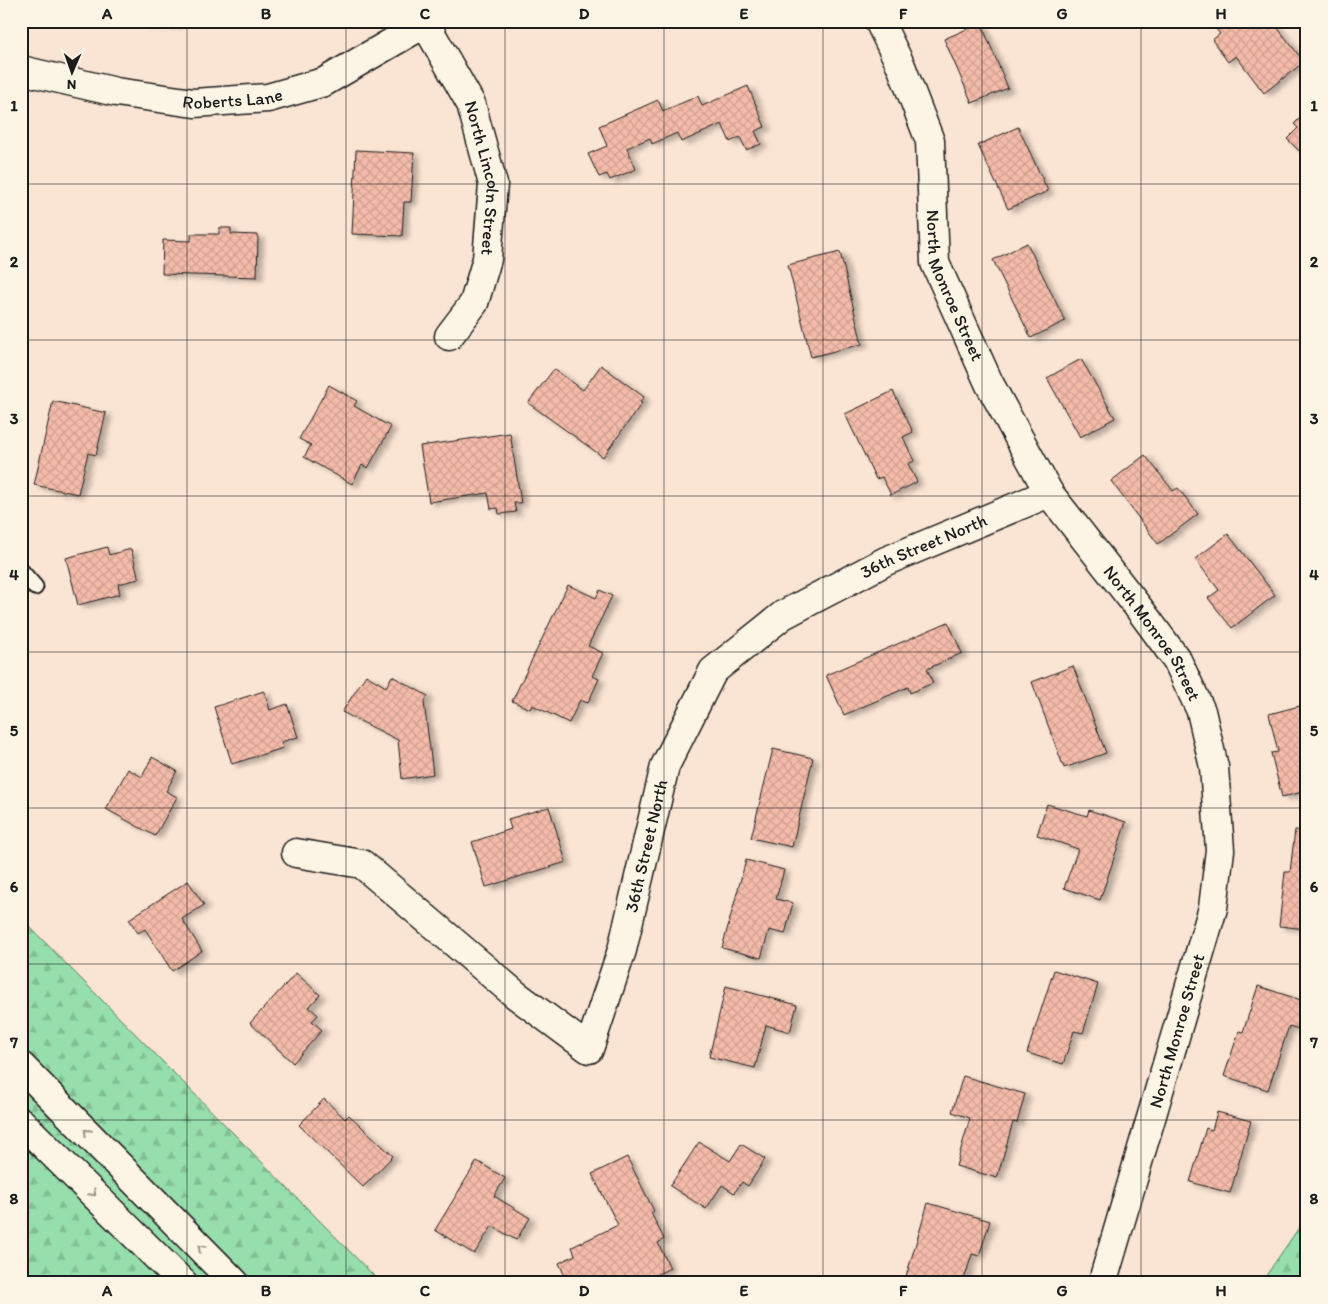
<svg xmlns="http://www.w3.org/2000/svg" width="1328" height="1304" font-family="Itim,sans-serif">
  <defs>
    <pattern id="forest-firs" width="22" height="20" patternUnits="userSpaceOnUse" patternTransform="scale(1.25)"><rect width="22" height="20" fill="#96deac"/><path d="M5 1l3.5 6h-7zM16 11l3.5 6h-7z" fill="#81be93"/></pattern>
    <pattern id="building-cross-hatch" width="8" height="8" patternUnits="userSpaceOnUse" patternTransform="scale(1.25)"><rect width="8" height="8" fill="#f4bba9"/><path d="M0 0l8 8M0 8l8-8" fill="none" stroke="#d1a091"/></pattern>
    <filter id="shadow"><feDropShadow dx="5.5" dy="3" stdDeviation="2.5" flood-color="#0004"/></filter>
  </defs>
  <rect width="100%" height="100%" fill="#fae4d3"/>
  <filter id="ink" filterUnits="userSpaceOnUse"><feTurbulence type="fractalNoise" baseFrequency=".02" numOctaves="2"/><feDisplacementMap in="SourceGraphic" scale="10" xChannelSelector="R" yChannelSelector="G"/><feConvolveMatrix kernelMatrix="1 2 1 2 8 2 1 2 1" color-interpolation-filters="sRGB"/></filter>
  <g filter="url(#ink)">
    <!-- forest -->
    <path fill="url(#forest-firs)" stroke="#597d64" d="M21 918 381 1283H21Z
      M1307 1216V1283H1261Z"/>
    <!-- building -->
    <path fill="url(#building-cross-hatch)" stroke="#1c1c1c" filter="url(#shadow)" d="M143 21H177V24L143 25Z
      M1217 21H1267L1270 26 1274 23 1304 62 1264 93 1236 56 1228 62 1212 40 1220 34 1213 25Z
      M981 23 1008 88 972 103 944 39Z
      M748 86 765 127 755 131 761 144 746 150 740 137 730 142 722 124 681 142 677 133 652 144 650 138 627 148 636 169 610 180 607 174 599 177 588 154 607 146 599 126 658 100 663 111 698 96 702 106Z
      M1307 111V159L1287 139 1298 128 1294 124Z
      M1018 127 1048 191 1008 209 978 145Z
      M356 150 414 153 411 202H404L402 236 352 234Z
      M219 228H231V234L258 235 257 277 162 274 163 240 191 241V234H219Z
      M1027 243 1065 321 1031 338 993 260Z
      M840 252 862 344 811 357 788 265Z
      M1081 359 1115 418 1080 437 1047 378Z
      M601 365 644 397 640 402 642 403 603 457 528 403 554 369 583 390Z
      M329 385 357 401 354 406 391 427 368 468 362 465 352 484 304 457 311 445 299 439Z
      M893 391 913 432 903 437 914 461 908 464 917 482 891 495 882 477 876 479 845 414Z
      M53 401 106 413 96 455 88 453 78 494 34 485Z
      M510 433 521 503H514L516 512 499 514 498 508 491 509 488 493 429 502 420 446Z
      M1145 455 1173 491 1178 488 1198 514 1158 544 1111 481Z
      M1228 534 1275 595 1232 628 1208 598 1219 590 1195 559Z
      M107 547 109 555 131 549 139 579 118 584 120 594 78 605 66 558Z
      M568 585 596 598 600 590 612 596 588 646 603 653 592 676 599 679 588 703 580 700 569 723 532 705 530 709 512 701Z
      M948 622 962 653 927 669 933 683 910 693 908 687 844 715 826 675Z
      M1073 666 1106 753 1064 768 1032 682Z
      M366 675 386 687 392 676 428 696 424 702 433 774 402 779 398 740 342 712Z
      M264 691 270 710 287 704 298 737 281 742 283 748 232 764 214 707Z
      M1307 704V791L1282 797 1271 753 1278 752 1269 714Z
      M773 749 813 758 792 847 751 838Z
      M152 757 177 771 166 791 177 797 155 836 106 809 128 769 142 777Z
      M1047 804 1087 816 1089 810 1126 822 1100 900 1064 888 1078 849 1037 835Z
      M549 807 566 862 486 887 472 842 511 829 508 819Z
      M1295 830 1307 831V929L1279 926 1285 872H1290Z
      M746 860 784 870 776 899 793 903 785 934 769 930 761 958 722 948Z
      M188 881 204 905 182 919 202 951 172 971 145 929 138 933 129 919Z
      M1054 970 1098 984 1083 1033 1074 1031 1063 1064 1027 1053Z
      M296 973 320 995 309 1007 318 1015 312 1021 322 1030 293 1063 250 1023Z
      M726 986 797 1005 790 1032 766 1025 755 1068 709 1057Z
      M1258 986 1307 1002V1016L1302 1030 1289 1026 1268 1090 1224 1076 1239 1031 1243 1032Z
      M963 1076 1025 1094 1017 1123 1013 1122 997 1178 956 1166 970 1118 952 1112Z
      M324 1099 345 1119 349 1115 393 1156 363 1187 299 1125Z
      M1217 1112 1251 1121 1230 1193 1190 1182 1206 1128 1212 1130Z
      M699 1142 730 1161 741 1144 765 1159 748 1186 742 1182 734 1193 722 1185 706 1209 670 1186Z
      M627 1157 654 1211 651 1213 664 1239 658 1243 670 1268 640 1283H636L634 1278 624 1283H604L601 1277 589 1283H568L559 1263 575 1255 572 1247 618 1225 592 1174Z
      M477 1161 505 1178 494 1196 530 1218 516 1240 492 1226 474 1254 435 1230Z
      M928 1203 990 1221 979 1256 972 1254 963 1283H904Z"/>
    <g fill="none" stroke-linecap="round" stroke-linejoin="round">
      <!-- service casing -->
      <g stroke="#1c1c1c" stroke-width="19">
        <path id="service" d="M21 571 35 587"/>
      </g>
      <!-- minor casing -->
      <g stroke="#1c1c1c" stroke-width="31">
        <g id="minor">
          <path id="s1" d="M879 21 901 66 930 141 935 263 989 383 1049 493 1138 607 1177 660 1201 711 1214 767 1220 850 1213 908 1105 1274 1104 1283"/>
          <path id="s2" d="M425 23 471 104 493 184 487 259 474 303 449 336"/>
          <path id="s3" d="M21 70 116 92 194 103 268 98 324 82 429 21"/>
          <path id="s4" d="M296 853 362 864 516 995 589 1049 622 950 665 766 713 671 783 615 886 561 1049 493"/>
        </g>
      </g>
      <!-- motorway casing -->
      <g stroke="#1c1c1c" stroke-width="31">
        <path id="motorway" d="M21 1066 235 1283
          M21 1122 183 1283"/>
      </g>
      <!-- service -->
      <use href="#service" stroke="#fcf5e5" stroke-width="15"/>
      <!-- minor -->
      <use href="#minor" stroke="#fcf5e5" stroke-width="28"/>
      <!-- motorway -->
      <use href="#motorway" stroke="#fcf5e5" stroke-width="28"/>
    </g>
    <!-- one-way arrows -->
    <defs><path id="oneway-chevron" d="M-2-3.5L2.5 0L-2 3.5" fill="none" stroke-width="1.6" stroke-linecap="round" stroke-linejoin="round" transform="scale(1.25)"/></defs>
    <g stroke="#97938b">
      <use href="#oneway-chevron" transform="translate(87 1132) rotate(-135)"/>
      <use href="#oneway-chevron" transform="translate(93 1193) rotate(45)"/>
      <use href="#oneway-chevron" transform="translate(201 1248) rotate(-135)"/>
    </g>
  </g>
  <!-- grid -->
  <path fill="none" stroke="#1c1c1c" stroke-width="1" stroke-opacity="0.55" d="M187 21V1283M346 21V1283M505 21V1283M664 21V1283M823 21V1283M982 21V1283M1141 21V1283M21 184H1307M21 340H1307M21 496H1307M21 652H1307M21 808H1307M21 964H1307M21 1120H1307"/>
  <g text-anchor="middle" stroke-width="4" stroke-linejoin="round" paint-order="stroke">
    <!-- street labels -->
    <g font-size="18" fill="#1c1c1c" stroke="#fcf5e5">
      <text dy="6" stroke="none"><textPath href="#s3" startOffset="215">Roberts Lane</textPath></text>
      <text dy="6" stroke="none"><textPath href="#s2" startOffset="169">North Lincoln Street</textPath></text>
      <text dy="6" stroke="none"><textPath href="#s1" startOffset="279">North Monroe Street</textPath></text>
      <text dy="6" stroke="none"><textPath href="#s4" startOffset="1006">36th Street North</textPath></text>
      <text dy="6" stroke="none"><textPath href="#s1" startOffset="684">North Monroe Street</textPath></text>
      <text dy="6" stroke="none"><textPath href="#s4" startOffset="571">36th Street North</textPath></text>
      <text transform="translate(1177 1031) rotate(-74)" y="6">North Monroe Street</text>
    </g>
  </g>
  <!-- margin -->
  <rect width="1328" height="1304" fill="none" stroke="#fcf5e5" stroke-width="55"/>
  <!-- north arrow -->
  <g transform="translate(72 72) rotate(182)" stroke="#fcf5e5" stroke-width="4" paint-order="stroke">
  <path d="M0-4L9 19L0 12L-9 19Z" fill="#1c1c1c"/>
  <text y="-8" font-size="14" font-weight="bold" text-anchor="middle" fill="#1c1c1c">N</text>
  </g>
  <rect x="28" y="28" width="1272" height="1248" fill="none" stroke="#1c1c1c" stroke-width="2"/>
  <g font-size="16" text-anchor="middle" font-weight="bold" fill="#1c1c1c">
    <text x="107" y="19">A</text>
    <text x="266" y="19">B</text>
    <text x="425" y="19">C</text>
    <text x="584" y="19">D</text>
    <text x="744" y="19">E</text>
    <text x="903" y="19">F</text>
    <text x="1062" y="19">G</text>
    <text x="1221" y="19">H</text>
    <text x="14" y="111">1</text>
    <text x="1314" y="111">1</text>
    <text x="14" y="267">2</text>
    <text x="1314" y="267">2</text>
    <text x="14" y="424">3</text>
    <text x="1314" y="424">3</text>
    <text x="14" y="580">4</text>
    <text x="1314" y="580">4</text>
    <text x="14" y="736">5</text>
    <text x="1314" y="736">5</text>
    <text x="14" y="892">6</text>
    <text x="1314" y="892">6</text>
    <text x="14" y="1048">7</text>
    <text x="1314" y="1048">7</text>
    <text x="14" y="1204">8</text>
    <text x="1314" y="1204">8</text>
    <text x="107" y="1296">A</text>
    <text x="266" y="1296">B</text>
    <text x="425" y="1296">C</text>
    <text x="584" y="1296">D</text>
    <text x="744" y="1296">E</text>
    <text x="903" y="1296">F</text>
    <text x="1062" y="1296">G</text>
    <text x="1221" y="1296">H</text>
  </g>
</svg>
